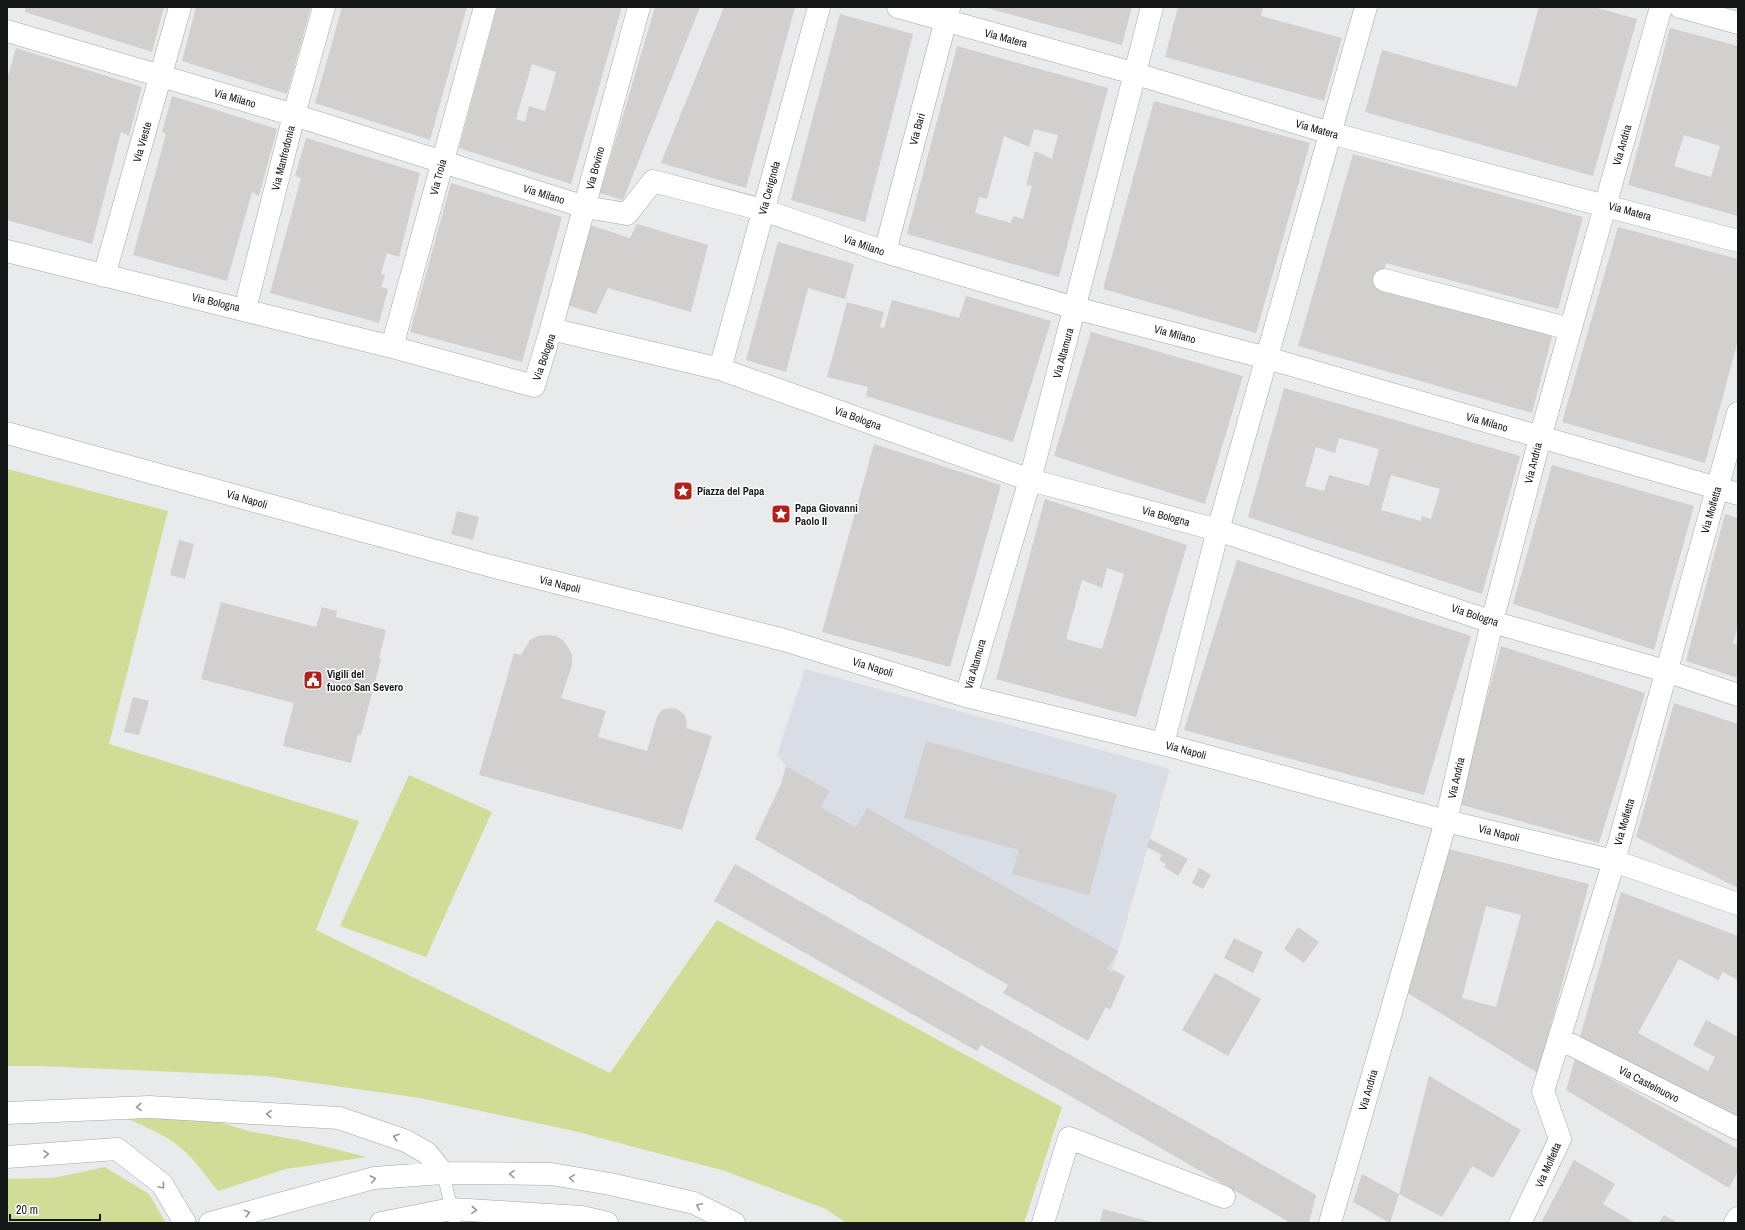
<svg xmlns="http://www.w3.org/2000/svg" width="1745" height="1230" font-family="'Archivo Narrow',sans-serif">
  <rect width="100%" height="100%" fill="#e9eaeb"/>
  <!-- built -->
  <path fill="#d9dee6" d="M805 669 1170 769 1112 972 821 807 830 791 786 766 777 755Z"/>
  <!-- green -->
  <path fill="#d1dd97" d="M7 469 168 511 109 744 359 821 316 930 610 1073 717 920 1062 1107 1024 1223H846L826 1209 725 1171 574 1131 420 1098 265 1076 40 1066H7Z
    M409 775 492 812 426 957 340 926Z
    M197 1115 248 1131 298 1140 367 1157 286 1169 218 1191C194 1162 190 1149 154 1131 143 1126 134 1120 123 1118Z
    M105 1167 149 1194 166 1223H7V1179L53 1178Z"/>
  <!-- building -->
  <path fill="#d1d0cf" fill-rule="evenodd" d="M26 7H164L152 52 25 12Z
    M196 7H311L287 94 182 61Z
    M342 7H467L430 140 315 103Z
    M497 7H622L571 184 459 148ZM532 64 556 72 545 111 529 106 525 122 516 119Z
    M655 7H700L623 200 600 193Z
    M724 7H795L746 188 661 163Z
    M983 7H1132L1122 45Z
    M1178 7H1263L1261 16 1342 38 1324 101 1165 57Z
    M1539 7H1594L1637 19 1593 176 1365 112 1382 50 1517 87Z
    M840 14 913 34 865 222 791 200Z
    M1670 28 1738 46V216L1628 185ZM1684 135 1720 146 1711 177 1674 166Z
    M957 46 1108 88 1059 277 907 234ZM1034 129 1058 135 1052 159 1035 151 1026 185 1032 186 1023 219 1013 216 1011 223 975 213 979 197 987 199 1004 136 1029 147Z
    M16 48 142 87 129 136 121 132 92 244 7 220V80Z
    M172 96 277 129 259 196 252 192 227 281 133 255 166 134 162 132Z
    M1154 101 1310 143 1256 333 1103 289Z
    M306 138 420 173 399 257 387 253 381 274 385 275 381 287 388 289 379 323 270 293 301 178 295 176Z
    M1353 154 1583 217 1558 309 1386 263 1380 287 1553 333 1532 413 1298 346Z
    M451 183 562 217 522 362 410 332Z
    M637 224 708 245 691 312 608 288 596 314 566 305 590 225 630 238Z
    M1618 227 1738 259V340L1705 463 1562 422Z
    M778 242 854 264 845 299 808 288 786 372 746 360Z
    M966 296 1051 321 1013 442 866 396 868 387 827 377 847 302 884 312 880 327 884 328 892 300 959 318Z
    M1091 332 1243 376 1205 504 1054 456Z
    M1284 388 1520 456 1482 594 1248 517ZM1339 438 1379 449 1369 486 1329 475 1324 491 1305 486 1316 447 1335 453ZM1391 475 1440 489 1431 519 1422 516 1421 521 1381 510Z
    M874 444 1001 485 950 667 822 632Z
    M1552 465 1694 506 1654 650 1513 604Z
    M1045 499 1187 545 1136 717 996 679ZM1107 568 1124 574 1102 649 1066 639 1082 580 1102 588Z
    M457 511 479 517 473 540 451 534Z
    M1725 514 1738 518V625L1733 643 1738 645V678L1686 661Z
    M179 540 194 544 185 579 170 575Z
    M1237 560 1471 636 1424 795 1184 730Z
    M221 602 316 627 322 607 337 611 336 617 386 630 379 658 381 659 361 735 358 734 351 763 283 746 294 703 201 679Z
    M547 635 556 636 564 641 572 654V665L561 698 606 711 598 737 647 751 657 717 662 710 670 708 677 709 684 714 687 722 686 728 712 736 682 830 479 775 514 653 521 655 530 640 538 636Z
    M1501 646 1645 693 1599 843 1458 804Z
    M133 697 149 701 139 735 124 732Z
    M1674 703 1738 724V888L1636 837Z
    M926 741 1117 794 1089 895 1012 874 1019 850 904 818Z
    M786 766 830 791 821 807 856 827 867 808 1118 951 1107 969 1112 972 1113 970 1125 976 1110 1010 1106 1007 1088 1041 1003 993 1008 985 755 839 781 784Z
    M1150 839 1188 859 1178 876 1164 867 1166 864 1159 860 1162 855 1147 847Z
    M1445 848 1589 884 1538 1073 1406 992ZM1486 906 1521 915 1496 1007 1462 998Z
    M735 864 1316 1195 1309 1223H1291L981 1045 977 1051 714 901Z
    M1199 868 1211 875 1203 889 1192 883Z
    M1621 892 1738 936V980L1723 972 1718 980 1679 959 1638 1033 1708 1071 1715 1057 1693 1045 1706 1020 1738 1037V1122L1580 1037Z
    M1298 927 1319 942 1304 963 1284 949Z
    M1234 938 1263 952 1253 973 1224 958Z
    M1215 973 1261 999 1228 1056 1182 1030Z
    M1575 1059 1738 1149V1171L1729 1188 1566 1090Z
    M1429 1076 1521 1130 1493 1178 1472 1166 1442 1217 1399 1194Z
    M1574 1160 1615 1184 1603 1204 1635 1223H1541Z
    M1362 1174 1399 1194 1390 1223 1353 1202Z
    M1103 1209 1155 1223H1100Z
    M1664 1215 1678 1223H1659Z"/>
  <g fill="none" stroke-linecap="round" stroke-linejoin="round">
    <!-- lane casing -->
    <g stroke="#a4a5a6" stroke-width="13">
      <path id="lane" d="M443 1173 455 1223"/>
    </g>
    <!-- street casing -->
    <g stroke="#a4a5a6" stroke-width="23">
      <path id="street" d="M898 7 1133 73 1330 133 1738 241
        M1680 7 1738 23
        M7 31 294 115 585 207 627 214 653 181 763 210 885 252 1075 308 1267 358 1738 494
        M7 251 392 347 534 386 551 329 720 369 1030 480 1218 530 1492 622 1666 671 1738 695
        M885 252 949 8
        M104 276 180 7
        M1384 280 1570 329
        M245 309 294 115 324 7
        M551 329 639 7
        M392 347 485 7
        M720 369 819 7
        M7 433 487 565 784 640 966 696 1163 744 1446 821 1614 861 1738 904
        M966 696 1030 480 1152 7
        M1163 744 1218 530 1366 7
        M1560 1039 1738 1129
        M7 1113 149 1107 339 1118 406 1141 427 1153 443 1173 551 1174 610 1184 694 1203 734 1223
        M7 1157 117 1149 162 1184 185 1223
        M210 1223 374 1178 443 1173
        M381 1223 451 1209 582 1217 607 1223
        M1043 1223 1069 1138 1224 1197
        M1330 1223 1446 821 1492 622 1540 438 1661 7
        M1520 1223 1560 1139 1543 1091 1614 861 1738 413"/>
    </g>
    <!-- secondary casing -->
    <g stroke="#a4a5a6" stroke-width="23">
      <path id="secondary" d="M1735 1223 1738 1218"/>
    </g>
    <!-- lane -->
    <use href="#lane" stroke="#fff" stroke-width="12"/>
    <!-- street -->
    <use href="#street" stroke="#fff" stroke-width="22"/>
    <!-- secondary -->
    <use href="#secondary" stroke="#fff" stroke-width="22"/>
  </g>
  <!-- one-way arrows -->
  <defs><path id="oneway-chevron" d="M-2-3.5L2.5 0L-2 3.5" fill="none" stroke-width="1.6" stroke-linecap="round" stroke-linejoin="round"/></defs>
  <g stroke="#969797">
    <use href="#oneway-chevron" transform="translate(139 1107) rotate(177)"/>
    <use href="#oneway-chevron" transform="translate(269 1114) rotate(-177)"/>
    <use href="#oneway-chevron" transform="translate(396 1137) rotate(-161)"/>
    <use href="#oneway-chevron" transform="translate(46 1154) rotate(-4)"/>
    <use href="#oneway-chevron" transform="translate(512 1174) rotate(-179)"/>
    <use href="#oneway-chevron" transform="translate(572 1178) rotate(-171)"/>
    <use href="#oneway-chevron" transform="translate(373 1179) rotate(-11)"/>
    <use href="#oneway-chevron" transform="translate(162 1186) rotate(50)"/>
    <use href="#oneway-chevron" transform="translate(699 1206) rotate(-155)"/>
    <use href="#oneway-chevron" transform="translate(474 1210) rotate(3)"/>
    <use href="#oneway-chevron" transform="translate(247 1213) rotate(-15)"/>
  </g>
  <!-- icons -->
  <defs>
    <g id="sight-square" transform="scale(1)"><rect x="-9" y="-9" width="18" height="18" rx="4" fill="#b0211b" stroke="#fff"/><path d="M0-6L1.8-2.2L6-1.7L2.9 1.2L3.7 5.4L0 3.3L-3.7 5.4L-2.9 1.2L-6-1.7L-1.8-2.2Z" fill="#fff"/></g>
    <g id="civic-square" transform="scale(1)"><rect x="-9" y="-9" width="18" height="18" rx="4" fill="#b0211b" stroke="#fff"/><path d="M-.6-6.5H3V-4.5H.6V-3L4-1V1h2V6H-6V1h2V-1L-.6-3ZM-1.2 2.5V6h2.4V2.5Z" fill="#fff"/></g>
  </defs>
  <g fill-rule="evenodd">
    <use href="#sight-square" x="683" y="491"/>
    <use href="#sight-square" x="781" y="514"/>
    <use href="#civic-square" x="313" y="680"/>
  </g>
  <g text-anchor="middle" stroke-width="3" stroke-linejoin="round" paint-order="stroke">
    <!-- street labels -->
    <g font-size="11" fill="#161717" stroke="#fff">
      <text transform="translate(1006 38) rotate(15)" y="4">Via Matera</text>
      <text transform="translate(235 98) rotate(16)" y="4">Via Milano</text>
      <text transform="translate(917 129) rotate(-75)" y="4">Via Bari</text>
      <text transform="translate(1317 129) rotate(16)" y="4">Via Matera</text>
      <text transform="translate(142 142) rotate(-74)" y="4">Via Vieste</text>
      <text transform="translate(1622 145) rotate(-74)" y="4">Via Andria</text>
      <text transform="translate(283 158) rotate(-76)" y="4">Via Manfredonia</text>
      <text transform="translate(595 168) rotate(-75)" y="4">Via Bovino</text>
      <text transform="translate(438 177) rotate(-75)" y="4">Via Troia</text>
      <text transform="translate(769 188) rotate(-75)" y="4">Via Cerignola</text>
      <text transform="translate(544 194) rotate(17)" y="4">Via Milano</text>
      <text transform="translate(1630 211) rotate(15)" y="4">Via Matera</text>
      <text transform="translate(864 245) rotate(19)" y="4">Via Milano</text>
      <text transform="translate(216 302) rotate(13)" y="4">Via Bologna</text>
      <text transform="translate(1175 334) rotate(15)" y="4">Via Milano</text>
      <text transform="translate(1063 353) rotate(-75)" y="4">Via Altamura</text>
      <text transform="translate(544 357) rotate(-71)" y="4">Via Bologna</text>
      <text transform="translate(858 418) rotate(20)" y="4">Via Bologna</text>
      <text transform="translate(1487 422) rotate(16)" y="4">Via Milano</text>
      <text transform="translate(1533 463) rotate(-76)" y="4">Via Andria</text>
      <text transform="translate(247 499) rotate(16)" y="4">Via Napoli</text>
      <text transform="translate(1711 510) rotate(-74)" y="4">Via Molfetta</text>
      <text transform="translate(1166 516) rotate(15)" y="4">Via Bologna</text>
      <text transform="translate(560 584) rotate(14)" y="4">Via Napoli</text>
      <text transform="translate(1475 615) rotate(18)" y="4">Via Bologna</text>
      <text transform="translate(975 664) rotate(-74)" y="4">Via Altamura</text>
      <text transform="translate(873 667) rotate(17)" y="4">Via Napoli</text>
      <text transform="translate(1186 750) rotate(15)" y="4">Via Napoli</text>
      <text transform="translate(1456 778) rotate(-77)" y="4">Via Andria</text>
      <text transform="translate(1624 822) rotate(-74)" y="4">Via Molfetta</text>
      <text transform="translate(1499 833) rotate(14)" y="4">Via Napoli</text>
      <text transform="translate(1649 1084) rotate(27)" y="4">Via Castelnuovo</text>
      <text transform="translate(1368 1090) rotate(-74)" y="4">Via Andria</text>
      <text transform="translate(1548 1165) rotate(-66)" y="4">Via Molfetta</text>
    </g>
    <!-- poi labels -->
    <g font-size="11" font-weight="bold" fill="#161717" stroke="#fff" text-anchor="start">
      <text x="697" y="495">Piazza del Papa</text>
      <text x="795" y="512">Papa Giovanni<tspan x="795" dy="13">Paolo II</tspan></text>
      <text x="327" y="678">Vigili del<tspan x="327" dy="13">fuoco San Severo</tspan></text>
    </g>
  </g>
  <!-- border -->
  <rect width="1745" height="1230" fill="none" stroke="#161717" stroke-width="16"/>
  <!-- scale -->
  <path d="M10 1214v6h90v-6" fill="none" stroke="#161717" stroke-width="2"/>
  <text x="16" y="1214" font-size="12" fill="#161717" stroke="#ffffff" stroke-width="3" paint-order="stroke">20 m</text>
</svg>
